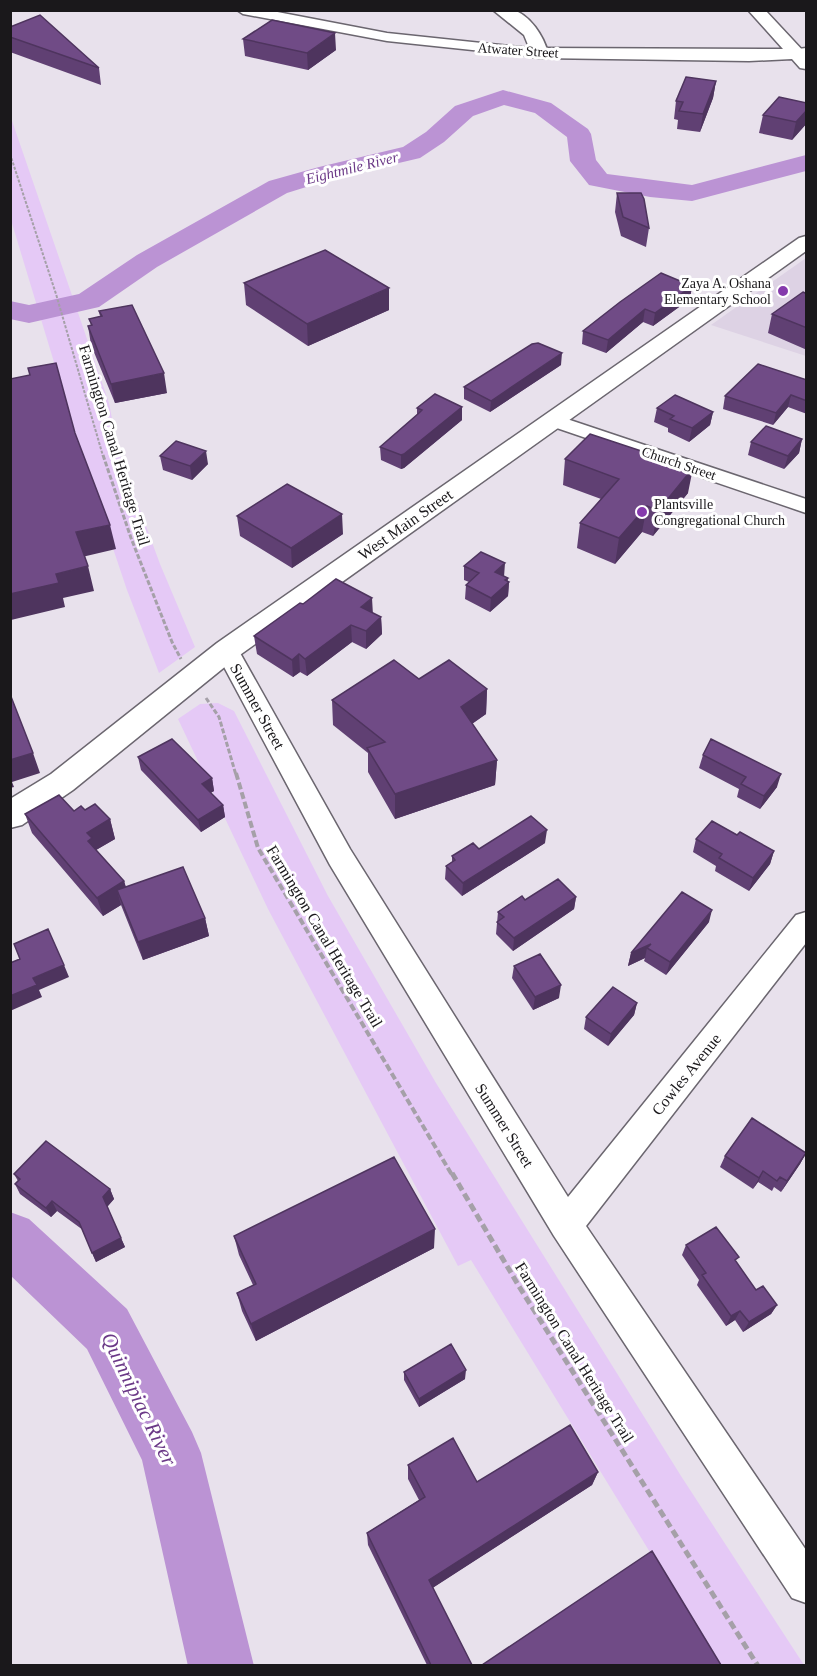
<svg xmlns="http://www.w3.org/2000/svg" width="817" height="1676" font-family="Georgia,serif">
  <rect width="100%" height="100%" fill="#e8e1ec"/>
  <!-- built -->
  <path fill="#ddd2e4" d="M806 258V356L711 325Z"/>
  <!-- green -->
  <path fill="#e5c9f6" d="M10 115 109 403 118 450 160 564 195 647 159 673 127 590 86 468 11 220Z
    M218 703 234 711 328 896 436 1083 681 1476 804 1665H719L471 1260 458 1266 268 909 178 719 200 704Z"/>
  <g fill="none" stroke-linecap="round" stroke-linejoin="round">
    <!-- river -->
    <path fill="#bb93d4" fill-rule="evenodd" d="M503 90 551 103 588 129 591 134 596 160 607 174 692 185 806 155V171L692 201 650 197 589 185 570 161 567 137 535 113 504 105 473 116 444 142 420 158 335 178 287 193 157 267 99 307 29 323 10 319V301L29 305 79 294 137 255 269 181 319 167 403 147 426 132 455 106Z
      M10 1212 29 1219 127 1309 192 1432 201 1453 254 1666H188L142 1460 87 1349 10 1275Z"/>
    <!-- minor casing -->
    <g stroke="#6b666f" stroke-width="3">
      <path id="minor" d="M237 10H267L387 33 539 49 546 53 539 57 387 41 243 14Z
        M552 414 806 499V513L545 424 542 420 545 416Z
        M227 642 235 644 350 849 568 1197 796 915 806 912V943L586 1226 806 1550V1603L792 1598 554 1236 330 865 215 650 219 644Z"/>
    </g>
    <!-- major casing -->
    <g stroke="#6b666f" stroke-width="3">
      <path id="major" d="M748 10H765L806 54V69L800 68 792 59 749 61 539 58 533 57 530 53 533 49 539 48 783 49Z
        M806 236V251L237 657 73 790 22 825 10 828V799L51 774 217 643 799 238Z"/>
    </g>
    <!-- highway casing -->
    <g stroke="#6b666f" stroke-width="3">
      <path id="highway" d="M493 10C499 10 507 9 512 10 530 14 544 37 548 53L545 57H533L524 35Z
        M806 48V58H790L787 54 790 50Z"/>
    </g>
    <!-- path-far3 -->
    <path stroke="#a5a0a8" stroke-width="2" stroke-dasharray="3 1.5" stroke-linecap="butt" d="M10 154 56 294 103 456"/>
    <!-- path-far2 -->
    <path stroke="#a5a0a8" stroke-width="3" stroke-dasharray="5 2" stroke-linecap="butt" d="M103 455 131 538 172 642 181 659
      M206 698 219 717 236 775"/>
    <!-- path-far1 -->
    <path stroke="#a5a0a8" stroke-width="4" stroke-dasharray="7 3" stroke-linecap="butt" d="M236 773 258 848 452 1175"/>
    <!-- path -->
    <path stroke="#a5a0a8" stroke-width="5" stroke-dasharray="8 4" stroke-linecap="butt" d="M452 1173 520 1288 758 1666"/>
    <!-- minor -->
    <use href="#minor" fill="#fff" fill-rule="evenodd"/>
    <!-- major -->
    <use href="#major" fill="#fff" fill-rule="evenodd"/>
    <!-- highway -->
    <use href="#highway" fill="#fff" fill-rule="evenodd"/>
  </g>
  <!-- wall -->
  <path fill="#604073" d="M10 27 99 68 101 85 10 52Z
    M243 39 336 50 308 70 245 56Z
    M716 81 713 98 700 132 677 129 678 120 674 119 676 101Z
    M807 103V123L792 140 759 133 763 115Z
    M617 193 649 228 646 247 621 236 615 212Z
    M244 283 389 310 308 346 246 305Z
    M692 286 690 299 653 326 643 322 606 353 582 344 583 331Z
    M807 294V350L768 333 772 314Z
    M99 311 167 393 115 403 91 345 88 326 91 325 89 319 100 317Z
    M561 365 490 412 464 399V387Z
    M807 380V414L788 407 773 425 723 409 725 396Z
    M462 407V420L404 468 401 469 381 460 380 447 417 415V408Z
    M657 408 713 412 710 425 689 442 668 432V428L654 422Z
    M802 439 799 453 784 469 748 455 751 442Z
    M160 456 208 464 192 480 163 470Z
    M565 459 688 493 653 536 642 532 615 564 577 548 580 523 601 499 563 485Z
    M237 516 343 534 292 568 240 536Z
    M464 566 508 578 507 581 509 582 508 596 490 612 465 599 466 585 469 582 464 580Z
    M303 604 373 613 381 617 382 634 366 649 352 642 307 676 300 672 293 677 257 654 254 636Z
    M419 679 487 689 486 714 472 724 497 760 495 785 395 819 368 772V753L333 725 332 700Z
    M703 755 777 787 760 809 737 797 739 789 699 768Z
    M138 757 212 778 214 791 210 793 223 805 225 817 201 832 141 770Z
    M85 810 110 819 115 839 96 850 124 881 126 887 205 918 209 936 143 960 121 905 103 916 32 833 25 814Z
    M737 835 774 851 770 864 749 891 715 871 716 866 693 852 696 839Z
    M545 843 462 896 445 879 446 866 452 862V856L479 849Z
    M576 897 574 909 513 951 496 934 498 912 525 900Z
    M709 922 666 975 644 961 645 958 628 966 631 953Z
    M514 966 559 998 533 1010 512 978Z
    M637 1003 634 1015 608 1046 584 1029 586 1017Z
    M806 1153 800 1164 781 1192 774 1187 772 1191 758 1182 753 1189 720 1167 725 1156Z
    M14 1174 110 1189 114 1199 107 1207 125 1247 96 1262 83 1230 57 1211 51 1217 20 1194 15 1184 18 1181Z
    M234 1236 434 1248 256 1341 242 1311 237 1293 253 1285 239 1255Z
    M686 1245 736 1262 756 1290 777 1305 771 1314 743 1332 735 1320 726 1326 697 1285 699 1280 682 1255Z
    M404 1372 465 1379 419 1407 404 1380Z
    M408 1465 477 1482 598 1472 592 1485 432 1588 472 1665H427L368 1545 367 1533 419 1500 408 1479Z"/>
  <!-- shaded-wall -->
  <path fill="#4e345e" d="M335 33 336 50 308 70 307 53Z
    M716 81 713 98 700 132 703 114Z
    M807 110V123L792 140 796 122Z
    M692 286 690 299 653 326 655 313Z
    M389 288V310L308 346 307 324Z
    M645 309 643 322 606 353 608 340Z
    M562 353 561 365 490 412 491 401Z
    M164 373 167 393 115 403 111 384Z
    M791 395 788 407 773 425 776 413Z
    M462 407V420L404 468 401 469V455Z
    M713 412 710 425 689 442 692 428Z
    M802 439 799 453 784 469 788 456Z
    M206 451 208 464 192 480 190 466Z
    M693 468 688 493 653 536 658 511Z
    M647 506 642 532 615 564 619 538Z
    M342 514 343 534 292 568 291 548Z
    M110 525 116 549 82 557 76 532Z
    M505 563 504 577 495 572Z
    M88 566 94 591 63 598 65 607 11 620 10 594 56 574Z
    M508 578 507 584 509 582 508 596 490 612 491 598Z
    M372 598 373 615 361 607Z
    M381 617 382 634 366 649V631Z
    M351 625 352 642 307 676 305 659Z
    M299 654 300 672 293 677 292 660Z
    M487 689 486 714 460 732 461 707Z
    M33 753 40 773 12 782 14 787 10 788V760Z
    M497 760 495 785 395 819V794Z
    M781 774 777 787 760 809 764 796Z
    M212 778 214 791 204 797 202 784Z
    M223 805 225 817 201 832 198 820Z
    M110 819 115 839 96 850 88 841 87 833Z
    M547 830 545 843 462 896 463 883Z
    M774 851 770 864 749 891 753 878Z
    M124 881 129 900 117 890 121 905 103 916 97 898Z
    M576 897 574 909 513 951 514 938Z
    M712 910 709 922 666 975 670 962Z
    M205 918 209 936 143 960 138 942Z
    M651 944 647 948 645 958 628 966 631 953Z
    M64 965 69 977 39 990 42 997 10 1011V996L33 978Z
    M561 985 559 998 533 1010 535 997Z
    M637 1003 634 1015 608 1046 611 1034Z
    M806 1153 800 1164 781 1192 787 1181Z
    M763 1171 758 1182 753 1189 759 1178Z
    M110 1189 114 1199 107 1207 103 1197Z
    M52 1201 57 1211 51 1217 46 1208Z
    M435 1229 434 1248 256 1341 251 1324Z
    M121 1238 125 1247 96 1262 92 1253Z
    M777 1305 771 1314 743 1332 749 1322Z
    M740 1311 735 1320 726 1326 731 1316Z
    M466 1370 465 1379 419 1407V1399Z
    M598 1472 592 1485 428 1591 429 1580Z"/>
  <!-- building -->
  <path fill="#704b86" stroke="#4e345e" stroke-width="1.5" d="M40 15 99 68 10 37V27Z
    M272 20 335 33 307 53 243 39Z
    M686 77 716 81 703 114 679 111 683 102 676 101Z
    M779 97 807 103V110L796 122 763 115Z
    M617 193H641L644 199 649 228 623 217Z
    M325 250 389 288 307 324 244 283Z
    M661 273 692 286 655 313 645 309 608 340 583 331 620 302Z
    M803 292 807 294V328L772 314Z
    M132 305 164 373 111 384 88 326 92 325 89 319 102 316 99 311Z
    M538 343 562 353 491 401 464 387 532 344Z
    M56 363 75 433 110 525 76 532 88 566 56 574 59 583 10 594V379L30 375 28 368Z
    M758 364 807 380V401L791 395 776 413 725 396Z
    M435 394 462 407 404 454 401 455 380 447 419 413 422 410 417 408Z
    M675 395 713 412 692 428 670 419 674 416 657 408Z
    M766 426 802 439 788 456 751 442Z
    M590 434 693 468 658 511 647 506 619 538 580 523 619 479 565 459Z
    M176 441 206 451 190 466 160 456Z
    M287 484 342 514 291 548 237 516Z
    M481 552 505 563 495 572 508 578 505 580 509 582 491 598 466 585 479 573 464 566Z
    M336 579 372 598 361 607 381 617 366 631 351 625 305 659 299 654 292 660 254 636 300 603 303 604Z
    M394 660 419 679 449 660 487 689 461 707 497 760 395 794 367 748 385 742 332 700Z
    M10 694 33 753 10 760Z
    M172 739 212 778 202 784 223 805 198 820 138 757Z
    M711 739 781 774 764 796 741 784 746 777 703 755Z
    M59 795 74 811 81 806 85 810 95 804 110 819 87 833 92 838 88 841 124 881 97 898 25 814Z
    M531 816 547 830 463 883 446 866 455 860 452 856 473 843 479 849Z
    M712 821 737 835 740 832 774 851 753 878 719 858 722 854 696 839Z
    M183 867 205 918 138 942 117 890Z
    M558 879 576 897 514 938 497 922 504 917 498 912 522 896 525 900Z
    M682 892 712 910 670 962 647 948 651 944 631 953Z
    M48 929 64 965 33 978 37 985 10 996V963L20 959 14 944Z
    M540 954 561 985 535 997 514 966Z
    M613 987 637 1003 611 1034 586 1017Z
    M752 1118 806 1153 787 1181 780 1177 777 1181 763 1171 759 1178 725 1156Z
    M46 1141 110 1189 103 1197 121 1238 92 1253 79 1222 52 1201 46 1208 15 1184 20 1179 14 1174Z
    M394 1157 435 1229 251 1324 237 1293 256 1284 234 1236Z
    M716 1227 739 1257 735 1260 756 1290 763 1286 777 1305 749 1322 740 1311 731 1316 702 1275 706 1273 686 1245Z
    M451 1344 466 1370 419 1399 404 1372Z
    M570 1425 598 1472 429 1580 472 1665H431L367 1533 425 1497 408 1465 453 1438 477 1482Z
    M652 1551 721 1665H482Z"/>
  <!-- markers -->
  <g fill="#853aac" stroke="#fff" stroke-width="2">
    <circle cx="783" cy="291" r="6"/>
    <circle cx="642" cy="512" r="6"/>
  </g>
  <g text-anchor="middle" stroke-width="6" stroke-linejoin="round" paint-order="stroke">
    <!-- far-street labels -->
    <g font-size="14" fill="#1a181b" stroke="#fff">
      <text transform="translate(518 50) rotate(4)" y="5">Atwater Street</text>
      <text transform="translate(679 463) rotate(19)" y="5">Church Street</text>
    </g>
    <!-- far-poi labels -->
    <g font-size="14" fill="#1a181b" stroke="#fff" text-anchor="end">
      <text x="771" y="288">Zaya A. Oshana<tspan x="771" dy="16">Elementary School</tspan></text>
      <text x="654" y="509" text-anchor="start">Plantsville<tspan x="654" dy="16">Congregational Church</tspan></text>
    </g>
    <!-- far-water labels -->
    <g font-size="15" font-style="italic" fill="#6b3987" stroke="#fff">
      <text transform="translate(352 168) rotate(-14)" y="5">Eightmile River</text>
    </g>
    <!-- street labels -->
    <g font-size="16" fill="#1a181b" stroke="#fff">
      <text transform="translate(115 445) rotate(73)" y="6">Farmington Canal Heritage Trail</text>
      <text transform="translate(405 524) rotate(-35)" y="6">West Main Street</text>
      <text transform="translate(258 706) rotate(61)" y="6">Summer Street</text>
      <text transform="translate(325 936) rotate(59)" y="6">Farmington Canal Heritage Trail</text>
      <text transform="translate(686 1074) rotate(-51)" y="6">Cowles Avenue</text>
      <text transform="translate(505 1125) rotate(58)" y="6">Summer Street</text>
      <text transform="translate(575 1352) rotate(58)" y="6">Farmington Canal Heritage Trail</text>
    </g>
    <!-- near-water labels -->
    <g font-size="21" font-style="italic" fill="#6b3987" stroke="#fff">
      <text transform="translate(139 1399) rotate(64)" y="7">Quinnipiac River</text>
    </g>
  </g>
  <!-- border -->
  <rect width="817" height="1676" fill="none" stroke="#1a181b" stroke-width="24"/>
</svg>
